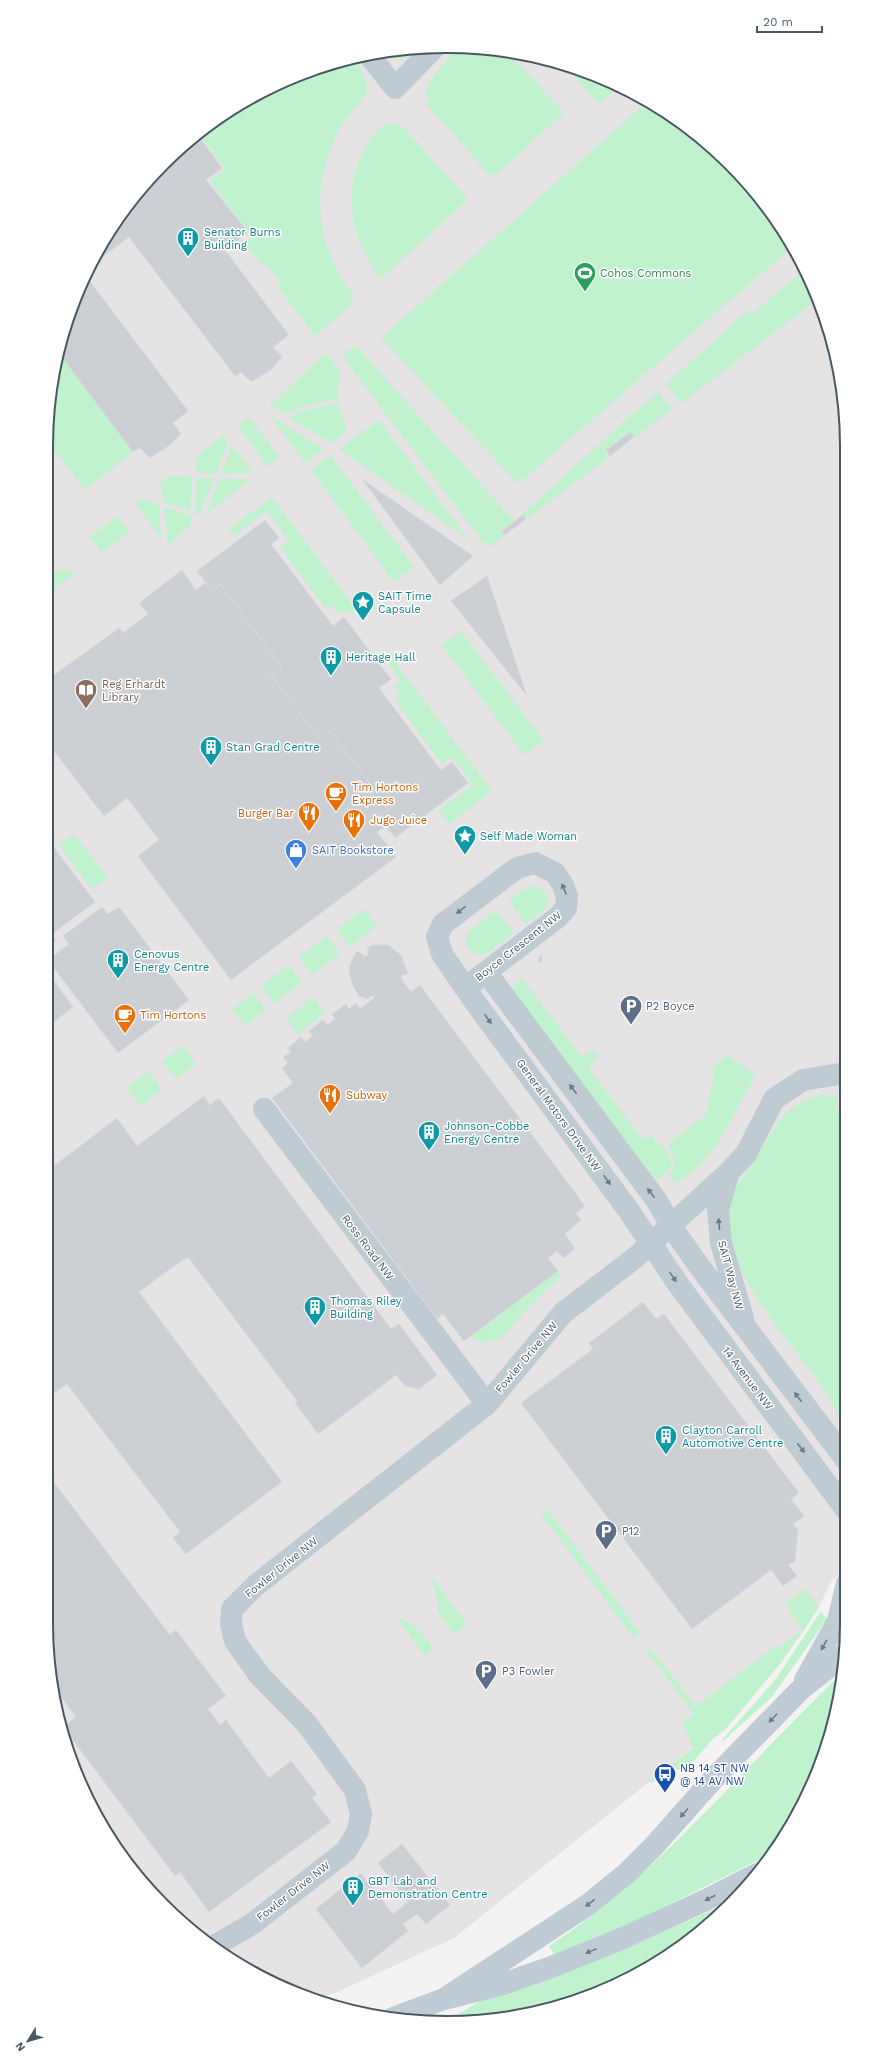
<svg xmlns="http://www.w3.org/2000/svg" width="893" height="2069" font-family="'Work Sans',sans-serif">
  <rect width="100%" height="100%" fill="#f4f2f2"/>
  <!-- education -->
  <path fill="#e5e3e4" d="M421 47 499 49 575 67 624 87 690 129 764 203 816 293 844 394 847 1568 832 1580 819 1607 802 1634 694 1746 454 1938 335 1993 313 2000 246 1969 183 1924 145 1886 100 1823 67 1751 54 1700 46 1622V446L54 369 67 318 100 246 146 182 203 129 270 87 343 60Z"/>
  <!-- green -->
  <path fill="#c0f2ce" d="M418 47C409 59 395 64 383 53Z
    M457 48 499 49 508 52 564 113 496 175 494 173 490 176 425 103 429 100 426 92 431 80Z
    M354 58C358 67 368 77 367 88 366 100 351 110 345 120 309 178 312 242 354 296L350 299 352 304 315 336 278 287 280 281 267 265H261L245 243 252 237 210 181 225 169 198 133 270 87 343 60Z
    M563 64 575 67 619 86 599 104Z
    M647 102 690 129 764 203 791 248 518 484 381 338Z
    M388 122 402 126 468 199 381 279C352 242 340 190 366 147 372 137 377 128 388 122Z
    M800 273 817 294 818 299 681 404 666 384 748 310 752 314Z
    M355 345 514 521 501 531 505 535 490 547 487 543 485 545 342 356Z
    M58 352 133 452 85 490 47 440 54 369Z
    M326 353 340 371 337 399 302 407 285 414 270 405Z
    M658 391 672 409 635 438 630 431 605 450 608 458 527 519 522 514Z
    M338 403 347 431 331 443 289 417 309 409Z
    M269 415 324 449 305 463Z
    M249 417 280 458 268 467 238 425Z
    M379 420 469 540 339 449Z
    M224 435 228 441 216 474 196 472 197 456Z
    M232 445 253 473 222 474Z
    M330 455 414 567 394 582 311 470Z
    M168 476 192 477 190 510 164 502 160 483Z
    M196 478H214L199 515H196Z
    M219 479 250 480 206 514Z
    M272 497 356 609 350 614 347 610 340 614 333 605 327 610 280 547 289 541 267 511 234 536 229 529Z
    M140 499 159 505 161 538 135 503Z
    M164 507 191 516V525L168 545Z
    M117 516 130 532 102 553 90 537Z
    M60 569 77 572 46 595V580Z
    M461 631 544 741 524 755 442 645Z
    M385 649 492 791 449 824 439 810 473 785 452 757 442 764 395 700 401 696 394 686 401 681 384 658 378 662 375 657Z
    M74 834 108 877 92 889 59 845Z
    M534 885 545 891 548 902 545 909 526 924 509 901 526 888Z
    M364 909 377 926 350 947 337 929Z
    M496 910 514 933 485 955 473 954 466 944 468 932Z
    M327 936 340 954 312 974 299 957Z
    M289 965 302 982 275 1003 261 986Z
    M522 978 581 1057 593 1050 599 1056 588 1067 643 1140 650 1135 658 1145 661 1144C667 1152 672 1158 671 1168L656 1181 516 995 513 986Z
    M253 993 266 1010 245 1026 232 1009Z
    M313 997 325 1013 297 1034 286 1018Z
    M183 1046 196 1064 176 1079 162 1061Z
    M727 1055 756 1075C732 1112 718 1163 674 1183L669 1175C679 1167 673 1154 668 1144L707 1114 709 1096 714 1078 712 1068Z
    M149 1071 162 1090 140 1106 126 1088Z
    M820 1095H835L838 1099 835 1110 839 1111 840 1106 846 1107 844 1218 846 1430C840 1418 833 1405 826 1393 791 1338 725 1280 729 1209 730 1192 750 1168 759 1154 777 1125 785 1104 820 1095Z
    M557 1271 561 1276 526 1310 502 1338 493 1341 479 1342 470 1337Z
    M547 1509 640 1632 633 1637 541 1514Z
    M434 1579 467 1624 454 1634 439 1614 435 1589 431 1581Z
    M805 1589 819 1607 784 1659 725 1730 713 1739 683 1773 676 1768 667 1778 647 1783 694 1747 689 1739 690 1737 681 1724 694 1714 646 1651 650 1648 696 1706 777 1645 779 1648 802 1630 785 1604Z
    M821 1611 827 1619 771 1698 723 1741 722 1740 775 1680Z
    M396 1616 417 1628 434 1649 425 1656Z
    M842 1674 839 1700 826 1751 793 1823 772 1853 632 1923 554 1954 549 1946C636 1890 705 1812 777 1738 799 1716 819 1694 842 1674Z
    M715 1909 719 1916 710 1924C689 1939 669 1957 646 1970 584 2004 515 2021 445 2023L478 2002 625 1949Z"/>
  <!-- building -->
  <path fill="#ccd0d4" stroke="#d6d9dd" d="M197 134 222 168 206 180 248 232 225 250 289 335 273 347 282 357 272 369 251 382 241 372 235 376 129 237 91 266 100 246 146 182Z
    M86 276 188 411 173 423 181 434 170 445 150 458 140 448 133 452 58 352 67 318Z
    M630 432 634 437 610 456 606 450Z
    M362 479 473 556 440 585Z
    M523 515 526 519 505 535 502 531Z
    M265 520 279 538 271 544 333 626 344 617 391 679 379 688 441 770 452 762 468 783 395 838 379 817 389 809 330 731 319 739 271 675 282 667 220 584 212 591 197 571Z
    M182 570 196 590 206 582 212 591 220 584 282 667 271 675 319 739 330 731 389 809 379 817 386 826 377 832 396 857 231 980 138 856 159 840 127 798 104 816 53 750 46 755V681L119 628 123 633 148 614 139 603Z
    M487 576 527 696 451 601Z
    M46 837 95 902 52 934 56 940 46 947Z
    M102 907 108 914 119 907 189 1000 118 1053 48 960 69 944 63 936Z
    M373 945H388L401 955 408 974 402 975V980L411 992 420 985 585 1206 576 1213 581 1220 565 1234 575 1249 563 1258 557 1251 548 1258 558 1271 464 1341 443 1314 437 1319 272 1098 293 1083 282 1068 288 1063 283 1057 291 1052 288 1048 301 1037 305 1042 313 1036 309 1031 323 1020 327 1025 335 1019 332 1014 346 1004 349 1009 356 1003 360 1009 375 997 372 996 367 999 359 996 353 986 349 973 350 965 355 954 358 951 365 957 369 954 367 948Z
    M542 955V962H539V956Z
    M46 970 73 1007 46 1028Z
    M204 1096 210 1105 219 1098 391 1329 399 1324 437 1375 419 1389 405 1386 396 1375 318 1434 295 1403 297 1401 188 1257 171 1268 139 1292 282 1482 186 1554 173 1538 180 1532 67 1384 54 1393 46 1383V1172L117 1118 137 1146Z
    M643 1302 656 1319 664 1314 799 1493 791 1499 804 1516 793 1524 798 1531 795 1561 788 1565 797 1576 783 1586 771 1570 692 1629 521 1403 593 1349 589 1343Z
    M46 1472 170 1635 176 1630 226 1696 208 1709 220 1725 226 1720 269 1778 291 1761 317 1794 312 1798 331 1822 209 1912 180 1872 175 1876 63 1727 76 1717 52 1685 46 1622Z
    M402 1844 450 1905 426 1924 417 1914 403 1924 408 1931 362 1968 316 1909 361 1873 393 1914 408 1902 378 1863Z"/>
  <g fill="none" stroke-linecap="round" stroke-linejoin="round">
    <!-- minor -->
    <path stroke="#bfcbd2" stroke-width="22" d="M369 55 395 88 435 47
      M486 972 657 1201 671 1226 699 1266 847 1461
      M465 988 558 917 566 908 567 896 563 885 555 873 535 863 517 868 443 924 437 937 442 954 475 1002 629 1211 678 1284 847 1511
      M264 1109 487 1404
      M728 1175 718 1210 721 1243 743 1318
      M214 1946 252 1924 346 1851 358 1831 361 1814 355 1790 307 1724 260 1676 235 1641 231 1624 232 1609 256 1585 487 1404 563 1313 636 1257 728 1173 746 1154 774 1099 803 1080 845 1073"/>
    <!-- secondary -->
    <path stroke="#bfccd6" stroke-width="22" d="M805 1680 838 1621 847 1583
      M444 1999 589 1904 627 1873 653 1847 717 1775 800 1690 844 1655
      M393 2018 444 1999 503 1984 554 1966 621 1939 706 1900 757 1874"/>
  </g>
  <!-- one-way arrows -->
  <defs><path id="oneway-solid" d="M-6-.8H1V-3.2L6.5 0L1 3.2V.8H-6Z"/></defs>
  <g fill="#6c7a83">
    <use href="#oneway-solid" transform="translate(564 889) rotate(-112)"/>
    <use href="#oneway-solid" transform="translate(461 910) rotate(142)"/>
    <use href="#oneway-solid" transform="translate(488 1019) rotate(54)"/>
    <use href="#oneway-solid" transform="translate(573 1089) rotate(-127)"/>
    <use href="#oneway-solid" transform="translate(607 1180) rotate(54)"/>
    <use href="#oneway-solid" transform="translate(651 1193) rotate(-127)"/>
    <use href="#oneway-solid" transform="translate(719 1224) rotate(-95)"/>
    <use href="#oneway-solid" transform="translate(673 1277) rotate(55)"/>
    <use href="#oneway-solid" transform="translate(798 1397) rotate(-127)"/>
    <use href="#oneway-solid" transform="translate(801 1448) rotate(53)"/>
  </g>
  <g fill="#6c7b84">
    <use href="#oneway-solid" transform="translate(824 1645) rotate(119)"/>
    <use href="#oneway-solid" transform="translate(773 1718) rotate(134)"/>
    <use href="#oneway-solid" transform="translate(684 1813) rotate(132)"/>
    <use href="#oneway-solid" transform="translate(710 1898) rotate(153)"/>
    <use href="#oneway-solid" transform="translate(590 1903) rotate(142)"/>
    <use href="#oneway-solid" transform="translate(591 1951) rotate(158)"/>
  </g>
  <!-- icons -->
  <defs>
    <g id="building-pin" transform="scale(1.15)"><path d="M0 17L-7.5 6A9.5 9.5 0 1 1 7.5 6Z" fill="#0f9aa8" stroke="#fff"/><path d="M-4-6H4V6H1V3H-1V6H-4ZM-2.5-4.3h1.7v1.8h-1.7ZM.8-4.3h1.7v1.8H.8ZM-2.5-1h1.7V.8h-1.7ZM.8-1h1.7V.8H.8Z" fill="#fff"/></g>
    <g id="stadium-pin" transform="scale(1.15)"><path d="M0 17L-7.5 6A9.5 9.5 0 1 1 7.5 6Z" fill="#2e9e5b" stroke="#fff"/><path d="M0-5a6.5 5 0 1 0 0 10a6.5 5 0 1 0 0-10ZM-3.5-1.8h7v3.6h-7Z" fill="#fff"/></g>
    <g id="sight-pin" transform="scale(1.15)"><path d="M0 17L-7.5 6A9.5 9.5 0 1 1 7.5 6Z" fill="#0f9aa8" stroke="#fff"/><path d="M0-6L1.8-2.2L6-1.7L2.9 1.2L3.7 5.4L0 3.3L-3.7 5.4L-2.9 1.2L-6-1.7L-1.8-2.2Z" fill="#fff"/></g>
    <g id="library-pin" transform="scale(1.15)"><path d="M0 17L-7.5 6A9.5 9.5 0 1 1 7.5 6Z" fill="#8d6e63" stroke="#fff"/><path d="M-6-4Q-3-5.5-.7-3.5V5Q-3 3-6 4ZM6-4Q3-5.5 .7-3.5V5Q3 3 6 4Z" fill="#fff"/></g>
    <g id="cafe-pin" transform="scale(1.15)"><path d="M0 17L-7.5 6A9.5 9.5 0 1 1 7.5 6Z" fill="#e8710a" stroke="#fff"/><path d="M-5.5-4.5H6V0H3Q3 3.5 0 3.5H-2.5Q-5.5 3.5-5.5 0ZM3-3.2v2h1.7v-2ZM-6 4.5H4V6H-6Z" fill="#fff"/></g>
    <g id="restaurant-pin" transform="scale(1.15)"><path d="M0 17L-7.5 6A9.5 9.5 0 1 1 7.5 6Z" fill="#e8710a" stroke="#fff"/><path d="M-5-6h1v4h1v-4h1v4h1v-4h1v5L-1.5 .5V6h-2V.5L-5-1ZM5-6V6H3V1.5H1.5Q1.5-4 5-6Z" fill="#fff"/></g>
    <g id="shop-pin" transform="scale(1.15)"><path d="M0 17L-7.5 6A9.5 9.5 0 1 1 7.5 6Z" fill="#3f7fe0" stroke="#fff"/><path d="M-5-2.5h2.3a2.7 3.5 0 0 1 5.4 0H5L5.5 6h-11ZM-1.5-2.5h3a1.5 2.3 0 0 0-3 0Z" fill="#fff"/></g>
    <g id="parking-pin" transform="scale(1.15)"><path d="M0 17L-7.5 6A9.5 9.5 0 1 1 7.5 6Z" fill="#5c6f8a" stroke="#fff"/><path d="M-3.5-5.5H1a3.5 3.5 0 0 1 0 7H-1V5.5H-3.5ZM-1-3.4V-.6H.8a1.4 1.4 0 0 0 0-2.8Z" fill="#fff"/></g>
    <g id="bus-pin" transform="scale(1.15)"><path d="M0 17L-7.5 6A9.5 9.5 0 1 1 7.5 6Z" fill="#1a4fb4" stroke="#fff"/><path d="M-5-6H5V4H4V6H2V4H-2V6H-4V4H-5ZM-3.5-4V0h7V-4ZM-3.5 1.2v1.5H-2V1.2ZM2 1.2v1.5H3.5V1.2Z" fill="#fff"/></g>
  </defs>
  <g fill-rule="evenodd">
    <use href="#building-pin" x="188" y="238"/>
    <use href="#stadium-pin" x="585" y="273"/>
    <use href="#sight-pin" x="363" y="602"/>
    <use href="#building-pin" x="331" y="657"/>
    <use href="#library-pin" x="86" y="690"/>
    <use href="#building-pin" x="211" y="747"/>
    <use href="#cafe-pin" x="336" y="793"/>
    <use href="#restaurant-pin" x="309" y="813"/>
    <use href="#restaurant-pin" x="354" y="820"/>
    <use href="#sight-pin" x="465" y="836"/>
    <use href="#shop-pin" x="296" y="850"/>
    <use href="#building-pin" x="118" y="960"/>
    <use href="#parking-pin" x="631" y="1006"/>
    <use href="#cafe-pin" x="125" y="1015"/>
    <use href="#restaurant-pin" x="330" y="1095"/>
    <use href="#building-pin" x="429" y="1132"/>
    <use href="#building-pin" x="315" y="1307"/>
    <use href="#building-pin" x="666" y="1436"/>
    <use href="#parking-pin" x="606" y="1531"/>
    <use href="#parking-pin" x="486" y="1671"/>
    <use href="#bus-pin" x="665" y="1774"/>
    <use href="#building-pin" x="353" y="1887"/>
  </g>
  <g text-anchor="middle" stroke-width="3" stroke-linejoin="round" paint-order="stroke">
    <!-- culture labels -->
    <g font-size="11" fill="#0d838f" stroke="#fff" text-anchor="start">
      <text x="204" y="236">Senator Burns<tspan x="204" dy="13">Building</tspan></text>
      <text x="378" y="600">SAIT Time<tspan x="378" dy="13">Capsule</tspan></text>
      <text x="346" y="661">Heritage Hall</text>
      <text x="226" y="751">Stan Grad Centre</text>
      <text x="480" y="840">Self Made Woman</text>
      <text x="134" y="958">Cenovus<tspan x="134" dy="13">Energy Centre</tspan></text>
      <text x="444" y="1130">Johnson-Cobbe<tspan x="444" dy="13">Energy Centre</tspan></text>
      <text x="330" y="1305">Thomas Riley<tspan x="330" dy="13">Building</tspan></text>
      <text x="682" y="1434">Clayton Carroll<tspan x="682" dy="13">Automotive Centre</tspan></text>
      <text x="368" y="1885">GBT Lab and<tspan x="368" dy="13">Demonstration Centre</tspan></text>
    </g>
    <!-- leisure labels -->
    <g font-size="11" fill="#27864d" stroke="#fff" text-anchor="start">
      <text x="600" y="277">Cohos Commons</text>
    </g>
    <!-- education labels -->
    <g font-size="11" fill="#785e54" stroke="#fff" text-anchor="start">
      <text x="102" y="688">Reg Erhardt<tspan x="102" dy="13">Library</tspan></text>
    </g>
    <!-- food labels -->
    <g font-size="11" fill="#c56008" stroke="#fff" text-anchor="start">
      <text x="352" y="791">Tim Hortons<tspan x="352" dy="13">Express</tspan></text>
      <text x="294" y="817" text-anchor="end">Burger Bar</text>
      <text x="370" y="824">Jugo Juice</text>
      <text x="140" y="1019">Tim Hortons</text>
      <text x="346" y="1099">Subway</text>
    </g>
    <!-- shop labels -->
    <g font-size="11" fill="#366cbe" stroke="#fff" text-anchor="start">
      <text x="312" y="854">SAIT Bookstore</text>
    </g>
    <!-- street labels -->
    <g font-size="11" fill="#485861" stroke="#fff">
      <text transform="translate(518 946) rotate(-38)" y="4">Boyce Crescent NW</text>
      <text transform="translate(559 1115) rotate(54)" y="4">General Motors Drive NW</text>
      <text transform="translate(368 1247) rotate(53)" y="4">Ross Road NW</text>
      <text transform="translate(731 1275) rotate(75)" y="4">SAIT Way NW</text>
      <text transform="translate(526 1357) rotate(-50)" y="4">Fowler Drive NW</text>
      <text transform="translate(748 1378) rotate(53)" y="4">14 Avenue NW</text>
      <text transform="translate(281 1567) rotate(-39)" y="4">Fowler Drive NW</text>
      <text transform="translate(293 1891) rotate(-38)" y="4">Fowler Drive NW</text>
    </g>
    <!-- service labels -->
    <g font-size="11" fill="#4e5e75" stroke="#fff" text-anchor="start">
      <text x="646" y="1010">P2 Boyce</text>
      <text x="622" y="1535">P12</text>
      <text x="502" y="1675">P3 Fowler</text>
    </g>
    <!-- transit labels -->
    <g font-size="11" fill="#164399" stroke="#fff" text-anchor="start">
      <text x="680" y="1772">NB 14 ST NW<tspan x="680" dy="13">@ 14 AV NW</tspan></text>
    </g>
  </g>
  <!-- crop -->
  <path d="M0 0H893V2069H0ZM446 53H447A393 393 0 0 1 840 446V1623A393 393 0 0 1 447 2016H446A393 393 0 0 1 53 1623V446A393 393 0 0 1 446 53Z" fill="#fff" fill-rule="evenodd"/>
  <path fill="none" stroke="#485861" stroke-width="2" d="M446 53H447A393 393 0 0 1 840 446V1623A393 393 0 0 1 447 2016H446A393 393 0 0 1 53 1623V446A393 393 0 0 1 446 53Z"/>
  <!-- north arrow -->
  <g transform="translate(28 2041) rotate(233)" stroke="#ffffff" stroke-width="3" paint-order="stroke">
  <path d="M0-3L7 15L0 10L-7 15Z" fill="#485861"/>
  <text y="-6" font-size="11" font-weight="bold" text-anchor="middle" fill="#485861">N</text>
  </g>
  <!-- scale -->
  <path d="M757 26v6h65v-6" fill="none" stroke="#485861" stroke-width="2"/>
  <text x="763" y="26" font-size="12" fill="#485861" stroke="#ffffff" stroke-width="3" paint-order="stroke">20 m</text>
</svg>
